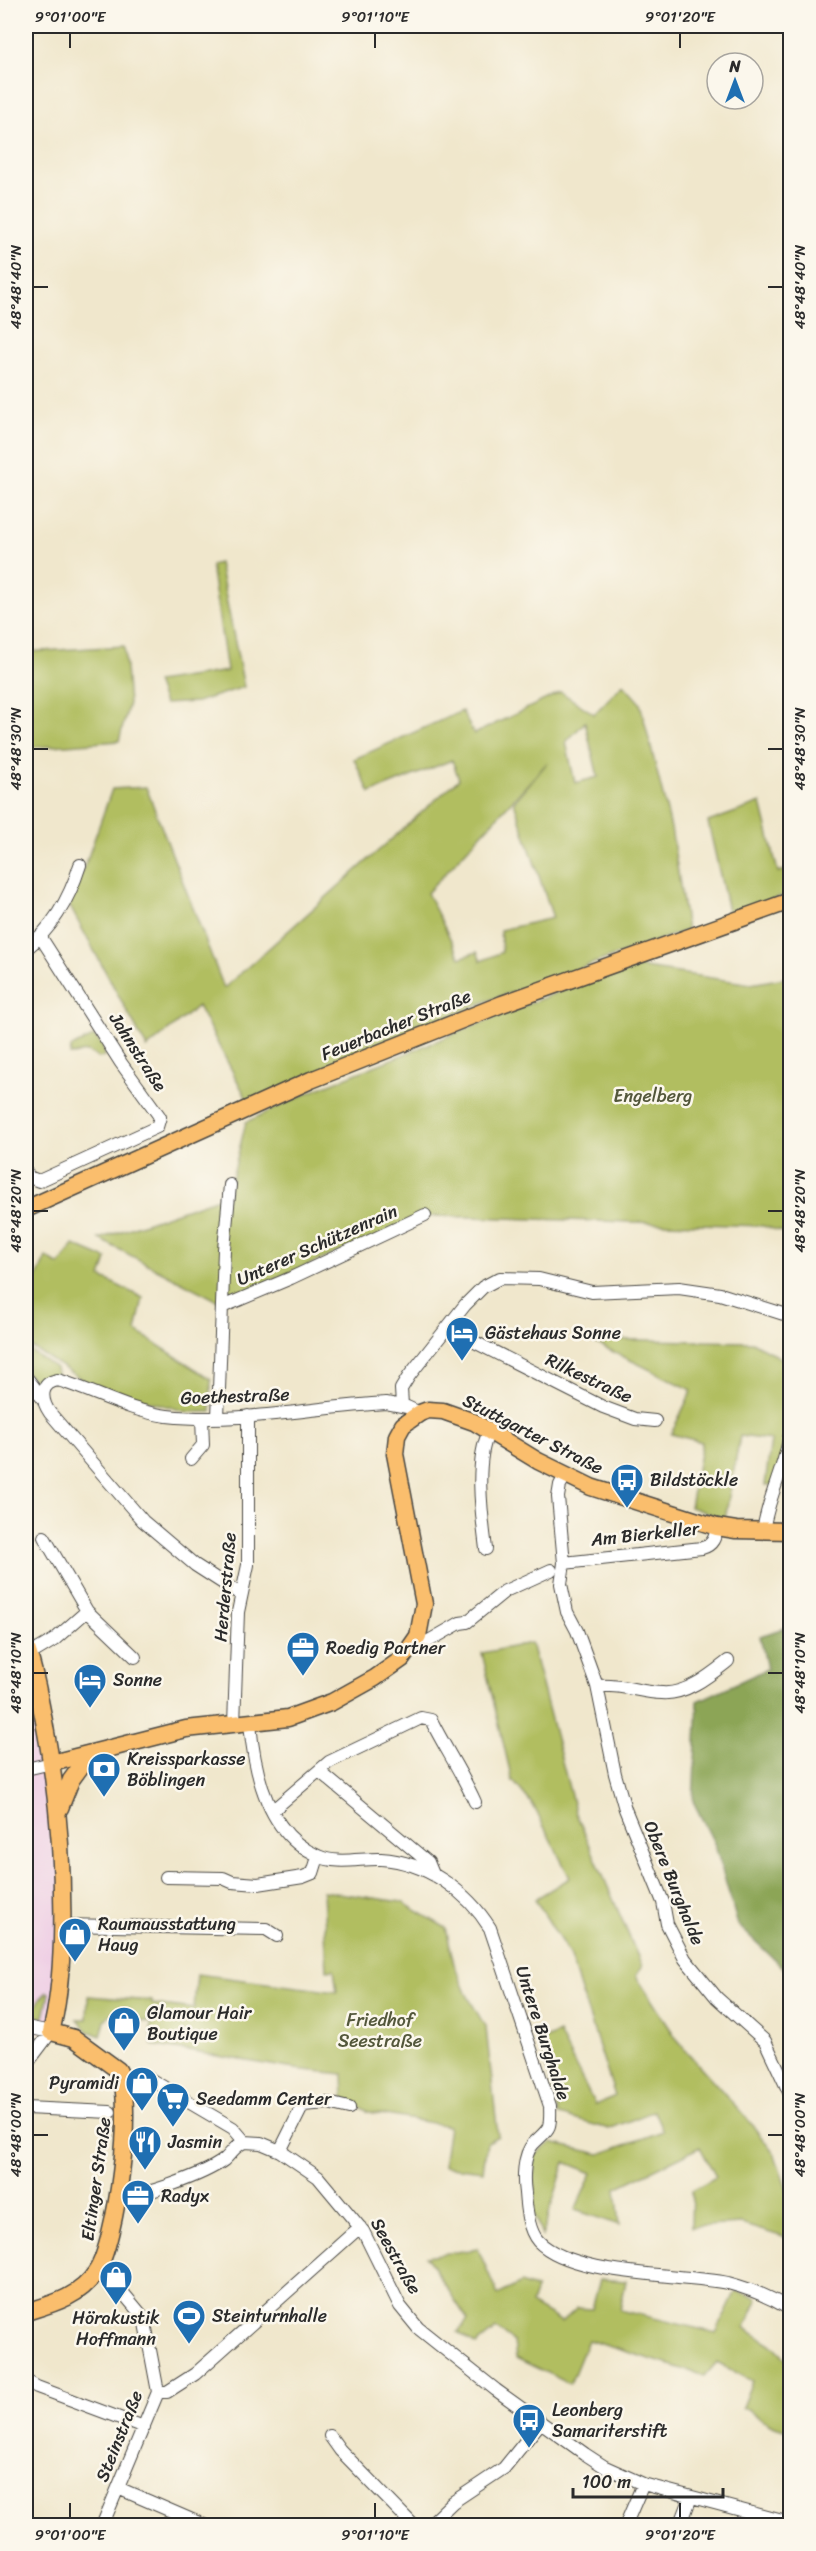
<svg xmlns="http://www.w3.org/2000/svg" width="816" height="2551" font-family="Sriracha,sans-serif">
  <rect width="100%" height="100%" fill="#fbf7ec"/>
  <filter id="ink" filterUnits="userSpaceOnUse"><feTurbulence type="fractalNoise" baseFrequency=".0167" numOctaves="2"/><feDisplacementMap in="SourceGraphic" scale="12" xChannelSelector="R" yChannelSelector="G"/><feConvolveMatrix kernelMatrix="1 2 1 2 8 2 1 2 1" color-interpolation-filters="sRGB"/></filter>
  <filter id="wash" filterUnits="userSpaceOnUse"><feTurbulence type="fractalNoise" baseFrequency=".008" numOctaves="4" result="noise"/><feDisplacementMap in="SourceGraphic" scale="24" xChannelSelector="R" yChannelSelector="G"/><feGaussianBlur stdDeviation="1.35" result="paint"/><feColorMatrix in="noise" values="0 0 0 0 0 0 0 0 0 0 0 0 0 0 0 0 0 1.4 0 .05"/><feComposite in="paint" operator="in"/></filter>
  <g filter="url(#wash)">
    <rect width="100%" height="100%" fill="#f0e7cc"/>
    <!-- built -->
    <path fill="#efd0e5" d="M26 1721 43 1722 63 1822 62 2009 36 2035 26 2032Z"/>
    <!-- green -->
    <path fill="#b1be60" stroke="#6e7446" stroke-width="1.5" fill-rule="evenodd" d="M219 563 244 687 197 702 164 704 156 682 227 671 211 565Z
      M124 646 129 703 119 741 26 748V652Z
      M623 684 640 703 671 828 687 930 487 1001 249 1103 198 1006 147 1048 68 903 87 860 112 789 146 787 224 988 459 779 452 760 370 793 354 759 462 711 474 734 561 692 594 714ZM585 722 598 777 575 783 566 742ZM547 763 514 802 553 918 500 930 502 952 481 961 477 952 460 958 427 893Z
      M761 803 778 872 790 869V893L729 915 708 822Z
      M625 965 751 984 790 977V1234L763 1226 436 1216 421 1218 220 1302 99 1239 218 1198 227 1199 246 1122 310 1092Z
      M94 1036 103 1046 104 1057 98 1058C83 1047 85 1054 70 1055L71 1048C78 1042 86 1042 94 1036Z
      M74 1245 107 1259 101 1277 143 1298 136 1331 211 1379V1412H187L89 1384 26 1344V1290L30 1292 46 1257 59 1265Z
      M587 1339 752 1342 790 1363V1485H765L771 1440 740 1436 725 1519 690 1507 702 1442 671 1434 692 1390Z
      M26 1348 56 1368 57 1374 46 1379 41 1387 26 1373Z
      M531 1643 575 1811 642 1966 636 1976 680 2044 750 2122 775 2155 790 2199V2239L741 2224 691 2227 692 2190 716 2177 700 2147 616 2188 620 2225 575 2210 592 2173 565 2162 542 2236 534 2214V2156L551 2143 600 2154 663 2131 654 2111 609 2129 559 2115 539 2042 559 2033 595 2105 615 2096 569 1954 535 1899 570 1878 533 1805 512 1780 482 1653Z
      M323 1891 402 1902 446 1928 454 1964 466 1993 486 2028 498 2136 487 2142 483 2171 443 2166 449 2126 369 2112 344 2099 343 2074 295 2069 152 2045 151 2022 141 2021 132 2014 112 2013 105 2020 101 2036 88 2031 77 2019H87L88 1996 152 2001V2004L194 2009 197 1974 337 1992 334 1969 327 1970Z
      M47 1992 49 1993 44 2017 40 2019 34 2012 40 1999Z
      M478 2249 498 2295 521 2283 536 2289 531 2304 562 2322 577 2308 592 2309 600 2279 626 2281 620 2310 716 2333 736 2291 758 2298 745 2328 771 2344 790 2363V2431L772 2425 742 2407 752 2381 717 2362 705 2376 588 2340 570 2384 516 2358 514 2342 496 2329 476 2345 458 2332 468 2320 426 2256Z"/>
    <!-- forest -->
    <path fill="#8ca556" stroke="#5c6840" stroke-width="1.5" d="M790 1626V1974L738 1925 715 1845 693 1801 698 1701 767 1669 760 1636Z"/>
  </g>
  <g filter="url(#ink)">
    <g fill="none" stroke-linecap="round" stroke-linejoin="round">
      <!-- minor casing -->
      <g stroke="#494743" stroke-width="14">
        <path id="minor" d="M26 949C53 928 70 897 80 865
          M26 1172 29 1177 39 1181 157 1127 160 1117 121 1063 40 936
          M222 1307 291 1278 425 1215
          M447 1328 603 1407 635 1419 655 1421
          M26 1377 43 1399
          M402 1405 401 1389 409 1376 465 1305 483 1287 500 1278 539 1279 592 1292 679 1288 720 1294 790 1316
          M218 1418 224 1249 230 1185
          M191 1459 203 1445 202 1418
          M565 1476 560 1485 558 1497 564 1563 561 1584 567 1612 577 1631 597 1686 615 1774 625 1809 663 1902 667 1924 685 1959 717 1998 765 2041 790 2094
          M763 1531C768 1497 785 1467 790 1434
          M44 1537 87 1611 135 1657
          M486 1549C482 1517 474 1461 489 1432
          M564 1563 702 1548C713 1545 715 1538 717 1527
          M240 1594 195 1565 143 1521 50 1413C41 1400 39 1383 58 1380 95 1391 128 1411 167 1416 240 1424 313 1407 386 1403L407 1407 420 1413
          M412 1647 420 1646 460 1623 467 1622 505 1591 551 1570
          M29 1655 54 1640 87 1611
          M597 1686C623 1684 638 1692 662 1693 686 1695 710 1675 728 1661
          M250 1723C254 1771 268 1835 318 1856 337 1865 361 1858 381 1859 426 1862 467 1891 490 1928L550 2106C551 2131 549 2128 533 2144 523 2155 523 2180 525 2193 526 2207 528 2230 538 2241 573 2277 679 2273 728 2283 751 2289 770 2297 790 2309
          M234 1724 238 1612 248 1565V1416
          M26 1769 52 1763
          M319 1771 428 1862 433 1874
          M272 1811 329 1762 421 1718 431 1720C445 1748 462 1773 475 1802
          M166 1877 223 1878 232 1882 258 1884 303 1877 313 1873 318 1857
          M62 1925 266 1929 277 1936
          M26 2027 51 2032
          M26 2065 51 2032
          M122 2077 148 2078 233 2128 245 2142 261 2143 280 2151 318 2177 363 2231 400 2306 418 2328 496 2390 585 2454 605 2467 643 2484 790 2523
          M26 2108 110 2112
          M280 2151 303 2105 328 2103 349 2108
          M117 2196C140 2199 205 2174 224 2160 232 2153 235 2145 245 2142
          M97 2271 124 2294 144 2318 158 2392 102 2526
          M28 2382 37 2387 144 2427
          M158 2392H167L195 2374 360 2227
          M330 2436 340 2450 414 2526
          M118 2488 206 2526
          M428 2526 453 2502 504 2468 541 2422
          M625 2526 643 2484
          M680 2526 691 2497"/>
      </g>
      <!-- major casing -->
      <g stroke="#494743" stroke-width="19">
        <path id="major" d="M26 1209 311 1080 502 1004 790 901
          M26 1646C35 1670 39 1696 44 1721 58 1794 64 1867 62 1941 61 1971 59 2002 51 2032L74 2038 118 2070C136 2099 116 2244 96 2272 80 2297 52 2304 26 2312
          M52 1763 186 1729 288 1718 332 1702 375 1678 402 1659 418 1636 424 1604 395 1454 397 1436 403 1425 420 1413 428 1410 443 1411 474 1422 538 1461 591 1487 717 1527 736 1530 790 1531
          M60 1808 71 1780 90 1754"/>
      </g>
      <!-- minor -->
      <use href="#minor" stroke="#fff" stroke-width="12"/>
      <!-- major -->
      <use href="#major" stroke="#fabe6d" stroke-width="16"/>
    </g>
  </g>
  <!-- ticks -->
  <path fill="none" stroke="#2b2b2b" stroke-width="2" d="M70 33V48M375 33V48M680 33V48M33 287H48M768 287H783M33 749H48M768 749H783M33 1211H48M768 1211H783M33 1673H48M768 1673H783M33 2135H48M768 2135H783M70 2503V2518M375 2503V2518M680 2503V2518"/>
  <!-- icons -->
  <defs>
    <g id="hotel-pin" transform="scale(1.725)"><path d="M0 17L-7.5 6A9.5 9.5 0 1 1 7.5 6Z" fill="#1f6fb2" stroke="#fbf7ec"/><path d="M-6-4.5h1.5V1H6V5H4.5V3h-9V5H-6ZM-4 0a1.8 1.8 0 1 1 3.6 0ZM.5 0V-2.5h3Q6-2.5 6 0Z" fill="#fff"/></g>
    <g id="bus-pin" transform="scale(1.725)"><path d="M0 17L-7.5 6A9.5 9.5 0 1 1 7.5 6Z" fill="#1f6fb2" stroke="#fbf7ec"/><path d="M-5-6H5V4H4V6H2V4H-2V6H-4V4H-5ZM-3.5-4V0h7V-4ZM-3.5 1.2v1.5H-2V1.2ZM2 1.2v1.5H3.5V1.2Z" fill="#fff"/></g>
    <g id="office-pin" transform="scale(1.725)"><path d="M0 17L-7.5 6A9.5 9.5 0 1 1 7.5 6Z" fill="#1f6fb2" stroke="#fbf7ec"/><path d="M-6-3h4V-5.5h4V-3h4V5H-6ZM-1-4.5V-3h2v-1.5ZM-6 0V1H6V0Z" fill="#fff"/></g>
    <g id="bank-pin" transform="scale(1.725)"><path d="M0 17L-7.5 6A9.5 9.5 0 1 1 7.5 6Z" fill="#1f6fb2" stroke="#fbf7ec"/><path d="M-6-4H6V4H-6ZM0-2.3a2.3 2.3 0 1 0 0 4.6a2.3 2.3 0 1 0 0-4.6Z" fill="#fff"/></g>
    <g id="shop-pin" transform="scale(1.725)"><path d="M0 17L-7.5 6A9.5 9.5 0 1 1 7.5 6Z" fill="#1f6fb2" stroke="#fbf7ec"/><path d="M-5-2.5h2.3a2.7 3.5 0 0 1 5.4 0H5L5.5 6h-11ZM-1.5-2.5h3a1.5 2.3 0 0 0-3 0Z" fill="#fff"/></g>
    <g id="supermarket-pin" transform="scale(1.725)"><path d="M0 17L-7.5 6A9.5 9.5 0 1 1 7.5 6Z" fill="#1f6fb2" stroke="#fbf7ec"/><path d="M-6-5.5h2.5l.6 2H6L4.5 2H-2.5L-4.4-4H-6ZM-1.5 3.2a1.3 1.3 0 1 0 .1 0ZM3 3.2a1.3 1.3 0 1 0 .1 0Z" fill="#fff"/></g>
    <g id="restaurant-pin" transform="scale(1.725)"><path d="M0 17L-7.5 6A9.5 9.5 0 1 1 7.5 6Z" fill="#1f6fb2" stroke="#fbf7ec"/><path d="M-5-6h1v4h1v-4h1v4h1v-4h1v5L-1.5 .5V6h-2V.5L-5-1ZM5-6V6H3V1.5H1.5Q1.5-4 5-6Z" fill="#fff"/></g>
    <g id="stadium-pin" transform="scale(1.725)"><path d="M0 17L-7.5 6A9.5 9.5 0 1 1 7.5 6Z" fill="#1f6fb2" stroke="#fbf7ec"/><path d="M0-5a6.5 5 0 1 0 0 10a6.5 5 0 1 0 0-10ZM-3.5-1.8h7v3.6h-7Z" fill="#fff"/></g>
  </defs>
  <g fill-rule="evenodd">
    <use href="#hotel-pin" x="462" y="1333"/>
    <use href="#bus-pin" x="627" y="1480"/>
    <use href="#office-pin" x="303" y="1648"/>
    <use href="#hotel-pin" x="90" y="1680"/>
    <use href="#bank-pin" x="104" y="1769"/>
    <use href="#shop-pin" x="75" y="1934"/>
    <use href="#shop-pin" x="124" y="2023"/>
    <use href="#shop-pin" x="142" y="2083"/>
    <use href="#supermarket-pin" x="173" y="2099"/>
    <use href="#restaurant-pin" x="145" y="2142"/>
    <use href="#office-pin" x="138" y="2196"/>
    <use href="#shop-pin" x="116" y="2277"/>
    <use href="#stadium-pin" x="189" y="2316"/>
    <use href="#bus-pin" x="529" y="2420"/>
  </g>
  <g text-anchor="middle" stroke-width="5" stroke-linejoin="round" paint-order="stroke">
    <!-- street labels -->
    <g font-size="18" fill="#2b2b2b" stroke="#fbf7ec">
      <text transform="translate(396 1025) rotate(-22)" y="6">Feuerbacher Straße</text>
      <text transform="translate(138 1052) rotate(57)" y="6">Jahnstraße</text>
      <text transform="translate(317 1245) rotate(-24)" y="6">Unterer Schützenrain</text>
      <text transform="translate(589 1378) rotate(25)" y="6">Rilkestraße</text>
      <text transform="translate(235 1396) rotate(-2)" y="6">Goethestraße</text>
      <text transform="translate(533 1434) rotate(27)" y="6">Stuttgarter Straße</text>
      <text transform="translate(645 1534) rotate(-6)" y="6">Am Bierkeller</text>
      <text transform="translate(225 1587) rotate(-85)" y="6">Herderstraße</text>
      <text transform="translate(674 1883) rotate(68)" y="6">Obere Burghalde</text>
      <text transform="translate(543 2033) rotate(72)" y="6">Untere Burghalde</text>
      <text transform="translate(96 2179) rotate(-82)" y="6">Eltinger Straße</text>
      <text transform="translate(396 2256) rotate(61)" y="6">Seestraße</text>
      <text transform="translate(119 2436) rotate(-68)" y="6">Steinstraße</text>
    </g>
    <!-- park labels -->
    <g font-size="18" fill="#53573b" stroke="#fbf7ec">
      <text x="653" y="1102">Engelberg</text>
      <text x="380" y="2026">Friedhof<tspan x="380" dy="21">Seestraße</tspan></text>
    </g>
    <!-- poi labels -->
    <g font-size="18" fill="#2b2b2b" stroke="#fbf7ec" text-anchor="start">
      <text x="485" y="1339">Gästehaus Sonne</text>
      <text x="650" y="1486">Bildstöckle</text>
      <text x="326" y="1654">Roedig Partner</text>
      <text x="113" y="1686">Sonne</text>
      <text x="127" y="1765">Kreissparkasse<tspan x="127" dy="21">Böblingen</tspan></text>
      <text x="98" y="1930">Raumausstattung<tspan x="98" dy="21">Haug</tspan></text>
      <text x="147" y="2019">Glamour Hair<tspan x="147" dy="21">Boutique</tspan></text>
      <text x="119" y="2089" text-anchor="end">Pyramidi</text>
      <text x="196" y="2105">Seedamm Center</text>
      <text x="168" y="2148">Jasmin</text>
      <text x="161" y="2202">Radyx</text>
      <text x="212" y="2322">Steinturnhalle</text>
      <text x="116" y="2324" text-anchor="middle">Hörakustik<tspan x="116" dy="21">Hoffmann</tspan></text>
      <text x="552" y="2416">Leonberg<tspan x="552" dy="21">Samariterstift</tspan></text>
    </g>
  </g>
  <!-- margin -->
  <rect width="816" height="2551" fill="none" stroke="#fbf7ec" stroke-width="66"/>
  <!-- north arrow -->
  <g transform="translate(735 81)"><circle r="28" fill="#fbf7ec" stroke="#a8a59f" stroke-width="1.5"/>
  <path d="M0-4.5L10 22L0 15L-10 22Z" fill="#1f6fb2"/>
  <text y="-9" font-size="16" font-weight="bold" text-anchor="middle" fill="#2b2b2b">N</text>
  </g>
  <!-- scale -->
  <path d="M573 2488v9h150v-9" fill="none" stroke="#2b2b2b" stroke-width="3"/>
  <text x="582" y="2488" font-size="18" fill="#2b2b2b" stroke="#fbf7ec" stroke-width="4.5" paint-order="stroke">100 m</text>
  <rect x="33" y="33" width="750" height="2485" fill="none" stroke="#2b2b2b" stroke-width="2"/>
  <g font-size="15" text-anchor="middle" fill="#2b2b2b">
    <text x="70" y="22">9°01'00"E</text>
    <text x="375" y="22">9°01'10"E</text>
    <text x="680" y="22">9°01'20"E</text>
    <text transform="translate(16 287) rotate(-90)" y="5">48°48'40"N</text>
    <text transform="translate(800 287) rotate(-90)" y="5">48°48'40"N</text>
    <text transform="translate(16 749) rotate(-90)" y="5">48°48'30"N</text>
    <text transform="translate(800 749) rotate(-90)" y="5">48°48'30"N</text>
    <text transform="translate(16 1211) rotate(-90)" y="5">48°48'20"N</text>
    <text transform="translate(800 1211) rotate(-90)" y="5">48°48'20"N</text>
    <text transform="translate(16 1673) rotate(-90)" y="5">48°48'10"N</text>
    <text transform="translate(800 1673) rotate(-90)" y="5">48°48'10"N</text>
    <text transform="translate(16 2135) rotate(-90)" y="5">48°48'00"N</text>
    <text transform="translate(800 2135) rotate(-90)" y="5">48°48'00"N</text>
    <text x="70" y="2540">9°01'00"E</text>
    <text x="375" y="2540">9°01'10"E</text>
    <text x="680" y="2540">9°01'20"E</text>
  </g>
</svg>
